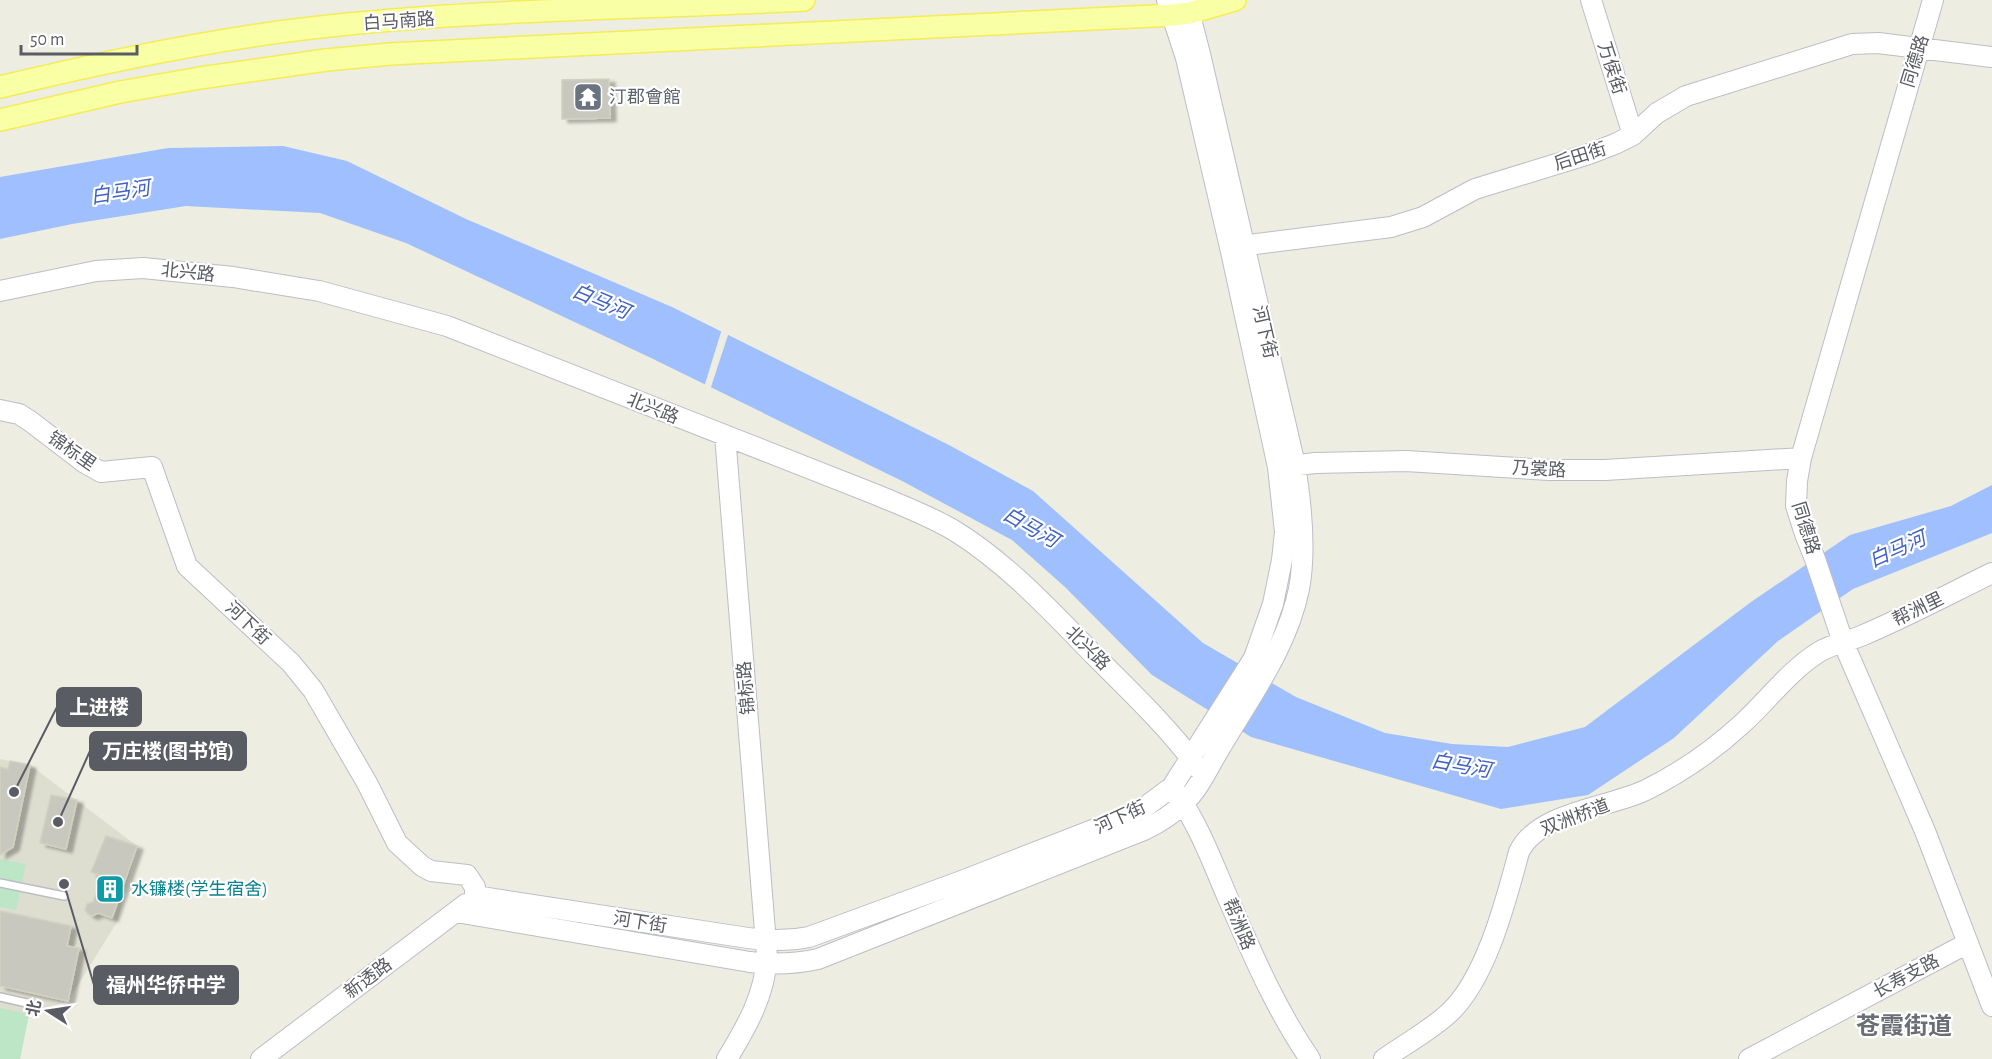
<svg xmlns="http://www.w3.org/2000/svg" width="1992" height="1059" font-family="'Alegreya Sans','Noto Sans SC',sans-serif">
  <defs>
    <filter id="shadow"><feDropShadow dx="6" dy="3.5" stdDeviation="1.5" flood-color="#0004"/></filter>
  </defs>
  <rect width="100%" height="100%" fill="#edede1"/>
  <!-- education -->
  <path fill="#ddddd0" d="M0 759 30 765 137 846 117 922 68 1001 29 1014 20 1059H0Z"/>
  <!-- green -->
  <path fill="#bde6c7" d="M0 859 26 864 16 910 0 907Z
    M0 1008 29 1014 20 1059H0Z"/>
  <!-- water -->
  <path fill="#a0bfff" d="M283 146 347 161 466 219 672 307 949 445 1033 491 1203 643 1296 697 1385 733 1452 744 1508 747 1585 727 1751 602 1850 535 1951 506 1992 485V533L1853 589 1778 641 1674 738 1588 795 1501 809 1251 737 1152 675 1065 587 1012 540 904 482 649 357 406 243 320 213 186 206 72 224 0 239V177L168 148Z"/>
  <!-- pier -->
  <path fill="#edede1" d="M722 329 729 332 710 390 704 387Z"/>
  <!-- building -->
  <path fill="#c8c8be" stroke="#d2d1c0" stroke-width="1.5" filter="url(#shadow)" d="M609 79 610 118 562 119V80Z
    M10 761 30 765 13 847 0 855V767L8 769Z
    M51 795 77 800 66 849 40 843Z
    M106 836 137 846 112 918 98 913 92 916 88 914 85 910 87 904 93 902 102 876 91 872Z
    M0 911 71 926 67 946 79 948 68 1001 0 986Z"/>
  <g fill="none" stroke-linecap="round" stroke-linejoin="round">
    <!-- lane casing -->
    <g stroke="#bcbdc4" stroke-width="10">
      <path id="lane" d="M0 883 64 896
        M0 997 31 1004"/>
    </g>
    <!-- secondary casing -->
    <g stroke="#bcbec6" stroke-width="22">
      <path id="secondary" d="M1591 0 1633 135
        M1933 0 1801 458 1797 481 1796 506 1805 534 1815 559 1843 642 1925 831 1992 1006
        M1232 247 1391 227 1423 217 1475 189 1589 154 1615 144 1633 135 1657 113 1686 96 1852 44 1878 43 1992 57
        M0 291 96 271 143 268 233 277 319 291 447 326 877 495C903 506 930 516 955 531 1008 564 1051 611 1094 655 1130 691 1168 727 1199 769
        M0 410 19 414 30 421 85 463 101 472 152 467 187 566 291 663 313 690 367 783 397 843 422 866 431 871 467 875 475 887V896
        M725 435 767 956C765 995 747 1026 727 1059
        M1283 467 1315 463 1406 461 1549 470H1605L1801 458
        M1177 794C1199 826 1212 861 1227 896 1252 953 1275 1008 1310 1059
        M475 896 748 938C770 941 789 941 809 937L959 882 1121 819 1145 807 1172 787 1254 658 1273 604 1282 560 1285 532 1278 467 1230 247 1186 58 1167 0
        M456 912 750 962C774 965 795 964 818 959L1144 830C1159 823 1173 814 1185 802 1200 787 1209 766 1220 748 1250 697 1287 648 1299 589 1306 552 1301 502 1295 465L1200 54 1186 0
        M261 1059 466 904
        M1384 1059C1405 1044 1429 1031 1448 1014 1486 980 1506 900 1519 852 1538 812 1608 808 1646 790 1680 773 1715 749 1743 723 1768 700 1790 670 1819 652 1832 644 1847 642 1861 636 1906 617 1949 594 1992 573
        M1749 1059 1968 943"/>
    </g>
    <!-- primary casing -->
    <g stroke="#f4ed54" stroke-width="24">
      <path id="primary" d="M0 87C103 62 206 40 311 28 473 9 641 9 804 0
        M0 120 120 92 200 78 326 60 390 54 1173 15 1190 13 1235 0"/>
    </g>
    <!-- lane -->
    <use href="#lane" stroke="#fff" stroke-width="7"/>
    <!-- secondary -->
    <use href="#secondary" stroke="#fff" stroke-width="20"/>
    <!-- primary -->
    <use href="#primary" stroke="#f8ffa5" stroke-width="21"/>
  </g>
  <!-- icons -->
  <defs>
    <g id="temple-square" transform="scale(1.5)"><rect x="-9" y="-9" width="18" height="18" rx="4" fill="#6b7280" stroke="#fff"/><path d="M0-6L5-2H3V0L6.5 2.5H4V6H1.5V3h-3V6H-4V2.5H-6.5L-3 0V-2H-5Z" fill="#fff"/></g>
    <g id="building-square" transform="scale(1.5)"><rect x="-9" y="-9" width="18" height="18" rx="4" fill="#0f9aa8" stroke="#fff"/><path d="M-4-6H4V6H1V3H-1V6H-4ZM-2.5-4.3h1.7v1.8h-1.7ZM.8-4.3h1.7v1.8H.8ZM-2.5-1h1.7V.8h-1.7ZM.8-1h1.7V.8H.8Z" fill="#fff"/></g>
  </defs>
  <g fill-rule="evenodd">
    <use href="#temple-square" x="588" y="97"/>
    <use href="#building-square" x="110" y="889"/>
  </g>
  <g text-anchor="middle" stroke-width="4.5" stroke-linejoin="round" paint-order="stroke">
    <!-- street labels -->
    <g font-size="18" fill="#5a5c63" stroke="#fff">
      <text transform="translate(399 21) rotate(-4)" y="6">白马南路</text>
      <text transform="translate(1915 61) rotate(-73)" y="6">同德路</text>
      <text transform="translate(1612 68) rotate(72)" y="6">万侯街</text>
      <text transform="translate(1580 156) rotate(-18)" y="6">后田街</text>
      <text transform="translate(188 272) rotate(6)" y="6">北兴路</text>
      <text transform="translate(1265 332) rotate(77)" y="6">河下街</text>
      <text transform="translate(653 408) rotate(22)" y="6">北兴路</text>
      <text transform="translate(72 451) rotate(35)" y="6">锦标里</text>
      <text transform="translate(1539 469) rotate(3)" y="6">乃裳路</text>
      <text transform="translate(1806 528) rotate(73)" y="6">同德路</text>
      <text transform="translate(1918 609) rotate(-26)" y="6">帮洲里</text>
      <text transform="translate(248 623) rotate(43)" y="6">河下街</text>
      <text transform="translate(1088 648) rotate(45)" y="6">北兴路</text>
      <text transform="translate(746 688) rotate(-95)" y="6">锦标路</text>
      <text transform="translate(1120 817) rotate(-25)" y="6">河下街</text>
      <text transform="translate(1575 817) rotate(-21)" y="6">双洲桥道</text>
      <text transform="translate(640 922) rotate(9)" y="6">河下街</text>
      <text transform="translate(1239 924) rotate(67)" y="6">帮洲路</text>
      <text transform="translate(1906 976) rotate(-28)" y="6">长寿支路</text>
      <text transform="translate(368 978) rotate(-37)" y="6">新透路</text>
    </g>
    <!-- worship labels -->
    <g font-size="18" fill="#5b616d" stroke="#fff" text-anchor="start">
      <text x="609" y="103">汀郡會館</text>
    </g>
    <!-- culture labels -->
    <g font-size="18" fill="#0d838f" stroke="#fff" text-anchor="start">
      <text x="131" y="895">水镰楼(学生宿舍)</text>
    </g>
    <!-- water labels -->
    <g font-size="20" font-style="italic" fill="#4061c5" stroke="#fff">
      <text transform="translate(120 192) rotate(-9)" y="7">白马河</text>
      <text transform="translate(601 301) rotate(23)" y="7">白马河</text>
      <text transform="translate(1031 527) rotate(30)" y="7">白马河</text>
      <text transform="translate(1897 549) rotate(-24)" y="7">白马河</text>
      <text transform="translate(1461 765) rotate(10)" y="7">白马河</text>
    </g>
    <!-- district labels -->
    <g font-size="24" font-weight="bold" fill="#6b6e75" stroke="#fff">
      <text x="1904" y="1034">苍霞街道</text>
    </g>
  </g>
  <!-- callouts -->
  <path fill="none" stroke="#5a5c63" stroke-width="2" d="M14 792L57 707M58 822L90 751M64 884L94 985"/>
  <g fill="#5a5c63" stroke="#fff" stroke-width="2">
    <circle cx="14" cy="792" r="6"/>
    <circle cx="58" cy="822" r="6"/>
    <circle cx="64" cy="884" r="6"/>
  </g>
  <g fill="#5a5c63" stroke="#5a5c63" stroke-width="2">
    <rect x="57" y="688" width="84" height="38" rx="6"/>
    <rect x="90" y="732" width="156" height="38" rx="6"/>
    <rect x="94" y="966" width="144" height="38" rx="6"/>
  </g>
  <g font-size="20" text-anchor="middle" font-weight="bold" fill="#fff">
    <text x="99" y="714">上进楼</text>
    <text x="168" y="758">万庄楼(图书馆)</text>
    <text x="166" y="992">福州华侨中学</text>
  </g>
  <!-- north arrow -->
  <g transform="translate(48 1011) rotate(282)" stroke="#ffffff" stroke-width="4.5" paint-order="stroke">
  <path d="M0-4.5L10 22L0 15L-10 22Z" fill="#5a5c63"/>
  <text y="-9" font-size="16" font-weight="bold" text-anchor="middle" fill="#5a5c63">北</text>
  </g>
  <!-- scale -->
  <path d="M21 45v9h116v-9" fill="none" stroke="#5a5c63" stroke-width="3"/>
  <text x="30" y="45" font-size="18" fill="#5a5c63" stroke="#ffffff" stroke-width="4.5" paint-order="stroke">50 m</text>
</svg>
